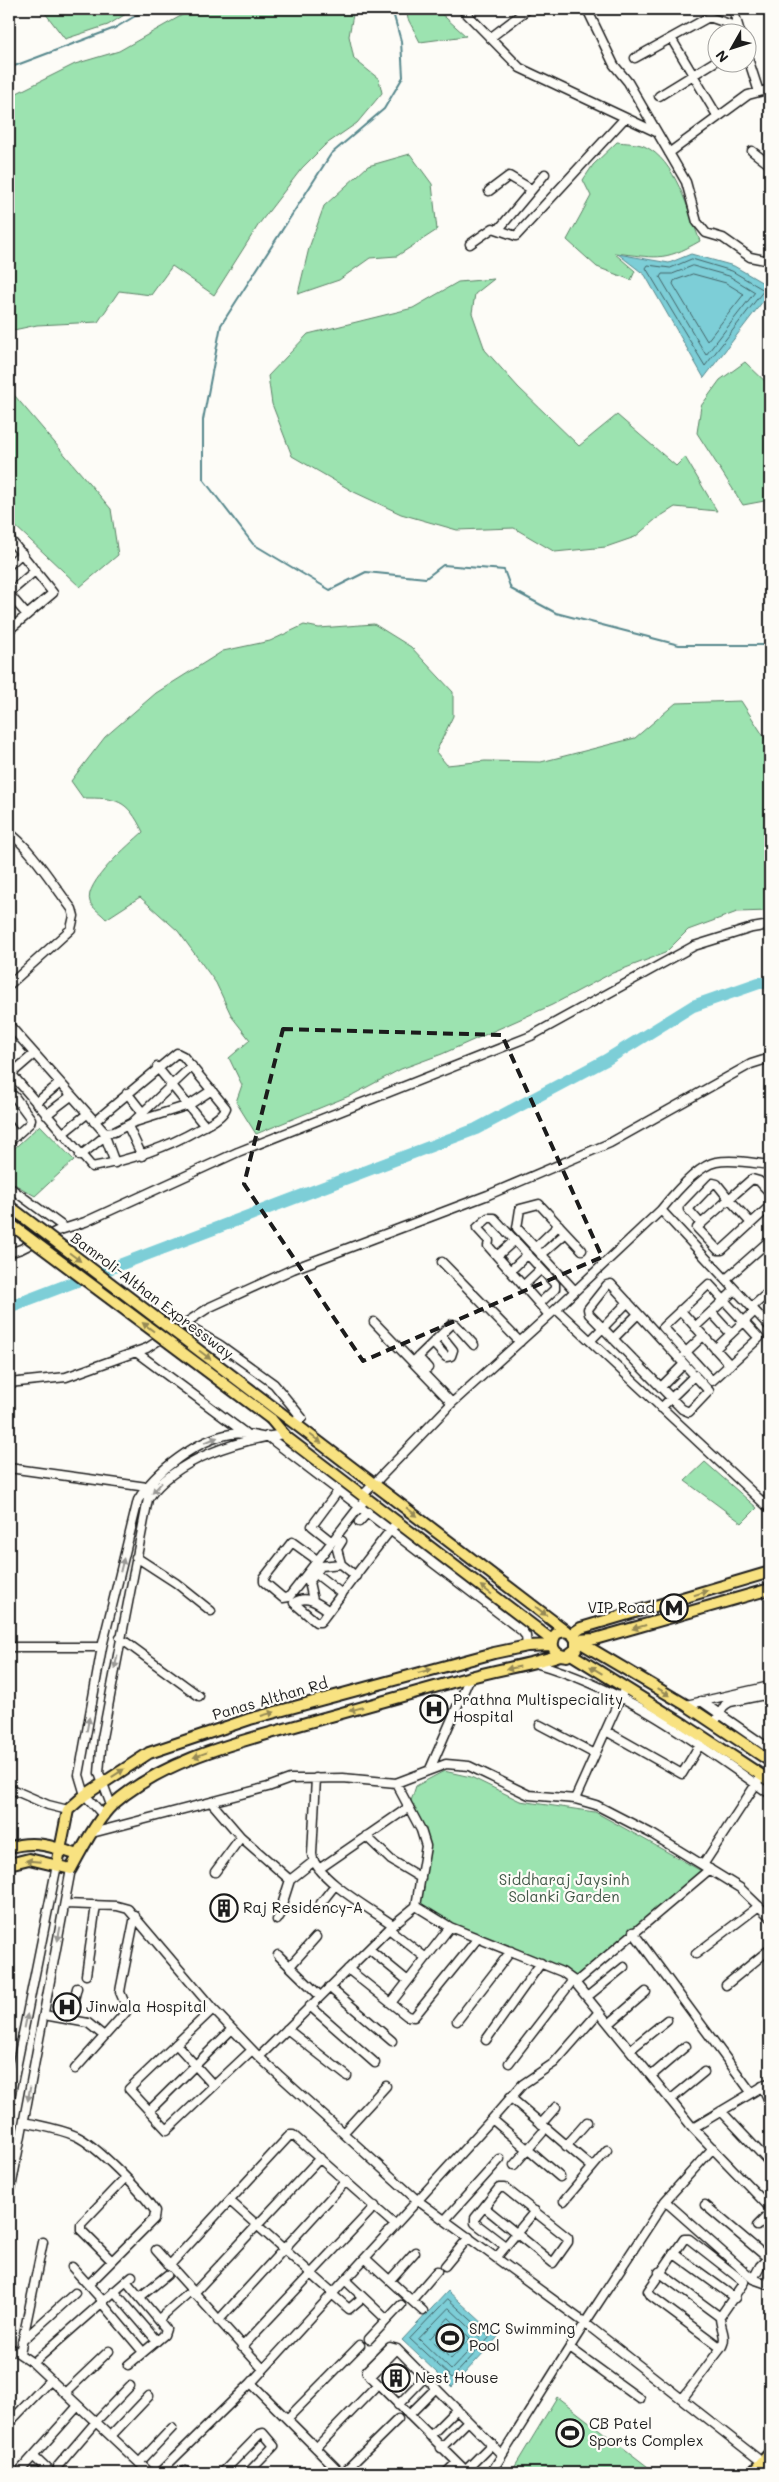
<svg xmlns="http://www.w3.org/2000/svg" width="779" height="2482" font-family="Mali,sans-serif">
  <rect width="100%" height="100%" fill="#fdfcf7"/>
  <filter id="ink" filterUnits="userSpaceOnUse"><feTurbulence type="fractalNoise" baseFrequency=".02" numOctaves="2"/><feDisplacementMap in="SourceGraphic" scale="10" xChannelSelector="R" yChannelSelector="G"/><feConvolveMatrix kernelMatrix="1 2 1 2 8 2 1 2 1" color-interpolation-filters="sRGB"/></filter>
  <g filter="url(#ink)">
    <!-- green -->
    <path fill="#9ce3b0" stroke="#5c8066" d="M42 9H134L108 25 65 39Z
      M193 9H354L349 36 354 59 379 79 382 93 357 123 325 145 302 168 259 224 214 295 172 266 151 295 119 291 98 322 37 325 9 331V97L75 64 119 51Z
      M406 9H436L466 36 420 42 408 19Z
      M617 142C625 143 637 143 644 146 676 160 688 211 700 241 662 263 656 257 614 253L635 271 631 280 597 267 567 240 591 196 583 180 593 165Z
      M410 154 432 184 437 230 397 256 370 258 339 280 298 294 309 248 324 206 368 166Z
      M494 279 475 294 472 313 485 350 518 387 579 446 617 415 676 466 685 457 717 511 675 507 656 519 635 537 606 547 555 552 514 528 457 530 401 514 354 492 292 456 272 404 268 376 308 334 413 308 458 282Z
      M745 362 770 386V500L743 505 697 433 701 406 720 380Z
      M9 389 111 509 118 555 80 587 12 523 9 525Z
      M374 624 411 647 453 692V716L436 752 447 765 485 761 541 762 635 738 676 703 741 701 770 746V911L737 912 688 930 665 953 610 974 552 1005 442 1054 401 1069 354 1094 256 1134 236 1102 242 1085 229 1058 250 1040 232 1017 216 983 178 931 140 897 106 919C102 914 92 908 90 902 83 883 130 844 143 832 127 799 117 798 83 798L71 781 105 737 156 693 223 651 270 641 304 625 319 628Z
      M40 1125 74 1160 35 1196 9 1181V1153Z
      M705 1462 757 1508 742 1523 685 1481Z
      M444 1771 471 1777 520 1801 595 1812 705 1873 575 1983 416 1906 428 1845 408 1810 416 1786Z
      M557 2397 652 2470 650 2473H511Z"/>
    <!-- water -->
    <path fill="#7dced7" stroke="#56878c" d="M618 254 669 263 691 254 734 266 770 287V292L704 378 645 275Z
      M448 2291 498 2337 452 2387 402 2340Z"/>
    <g fill="none" stroke-linecap="round" stroke-linejoin="round">
      <!-- shore -->
      <path stroke="#436367" stroke-width="1" d="M692 259 732 271 764 290 705 366 646 268 648 265 670 268Z
        M693 266 729 276 755 292 706 355 660 277 662 274H672Z
        M693 274 726 283 744 294 707 341 673 284 674 281Z
        M448 2299 490 2337 452 2378 410 2339Z
        M449 2308 481 2338 451 2370 419 2339Z
        M449 2318 470 2338 451 2359 430 2339Z"/>
      <!-- stream -->
      <path stroke="#56878c" stroke-width="2" d="M392 9 401 41 403 77 384 109 331 154 221 325 203 420V479L253 544 330 590 366 572 426 578 443 565 504 570 511 589 556 613 679 645H770
        M9 68 115 28 147 9"/>
      <!-- river -->
      <path stroke="#7dced7" stroke-width="12" d="M9 1307 476 1129 606 1060 693 1006 759 983H770"/>
      <!-- minor casing -->
      <g stroke="#1c1c1c" stroke-width="11">
        <path id="minor" d="M462 9 520 68 656 132
          M587 9 614 65 628 82 686 182 697 222 706 233 723 238 750 257 770 261
          M738 9 734 12 740 32
          M490 38 528 9
          M671 38 718 117
          M746 52 759 92
          M635 58 709 17 738 27
          M659 96 716 61
          M752 151 770 165
          M669 153 748 95 770 89
          M489 191 509 176 531 189
          M499 229 545 174
          M470 244 493 228 516 236 624 119
          M9 538 53 593 9 630
          M9 565 22 553
          M9 593 36 570
          M9 594 27 615
          M9 833C28 844 57 890 72 909L74 916 71 929 9 985
          M9 1025 105 1133 114 1132 132 1123 189 1105 212 1090
          M157 1067 205 1126
          M9 1071 92 1167C131 1160 164 1149 199 1129 208 1124 222 1118 226 1108L183 1056 177 1053 94 1122
          M11 1074 34 1054
          M127 1093 142 1112
          M9 1098 14 1096 31 1119 30 1123 9 1142
          M36 1103 60 1083
          M46 1115 71 1096
          M133 1122 192 1066
          M9 1126 16 1136
          M128 1126 142 1156
          M62 1134 87 1114
          M105 1136 115 1163
          M80 1156 105 1136V1133
          M9 1187 65 1228
          M661 1210C673 1195 697 1166 716 1162 733 1159 753 1163 770 1165
          M751 1223 729 1199 752 1179 759 1181 770 1193
          M701 1224 729 1199 717 1184 713 1183 688 1209 701 1224 697 1228 718 1250H722L770 1206
          M535 1248 559 1225
          M9 1253 21 1249 57 1231 85 1222 238 1152 531 1036 694 946 752 928 770 925
          M541 1255 566 1233
          M497 1256 515 1240
          M442 1262 520 1342
          M510 1271 528 1254
          M726 1279 770 1240
          M611 1284 709 1391 689 1412 682 1409 589 1314 588 1309 607 1285Z
          M709 1284 759 1338 712 1381 663 1327Z
          M523 1286 541 1269
          M575 1291 517 1228 520 1209 539 1204 582 1250
          M539 1304 555 1289V1284L494 1218H488L477 1228 489 1241 488 1246 489 1247 549 1315
          M752 1307 770 1291
          M556 1309 770 1509
          M680 1310 730 1365
          M711 1312 731 1334
          M374 1322 452 1403
          M184 1324 220 1345 274 1384 302 1418 293 1421
          M695 1327 735 1290
          M613 1339 638 1314
          M590 1341 628 1302
          M433 1343 446 1357 451 1356 453 1350 441 1335
          M715 1349 755 1311
          M136 1352 245 1433
          M685 1353 703 1336
          M418 1357 428 1368
          M413 1362 452 1324 456 1325 474 1345
          M9 1383 66 1377 147 1348 210 1307 293 1269 488 1195 610 1143 751 1064 770 1058
          M661 1387 684 1364
          M661 1408 695 1375
          M267 1436 522 1631 526 1636 527 1646
          M9 1468 147 1487
          M363 1495 452 1403 556 1309 661 1210 770 1327
          M359 1522 368 1512
          M332 1542 312 1526 335 1495
          M136 1557 176 1583 211 1611
          M317 1560 292 1542 264 1578V1582L283 1598 289 1597 363 1502
          M341 1564 356 1576
          M315 1573 342 1594
          M313 1600 309 1582 321 1566 341 1564 337 1549 342 1541
          M329 1611C318 1603 306 1594 294 1603L316 1622H320L322 1620C347 1587 371 1554 397 1522
          M120 1638 199 1696
          M9 1647H102
          M535 1663C628 1690 693 1740 770 1794
          M701 1701 770 1749
          M686 1705 770 1686
          M714 1723 725 1705 730 1702 770 1694
          M540 1725 595 1754
          M606 1731 682 1774 702 1741
          M430 1769 470 1677
          M316 1778 312 1854C314 1878 374 1911 393 1925
          M396 1783 421 1830 426 1846 416 1906
          M9 1788 48 1805 68 1810
          M575 1799 623 1692
          M211 1802 241 1837 290 1880
          M111 1805 99 1773 102 1738 148 1499C175 1459 238 1440 284 1434
          M104 1816 85 1795 79 1775 102 1647 138 1500C155 1471 198 1439 231 1434 242 1432 251 1435 262 1437
          M92 1833 268 1787 290 1779 343 1778 396 1783 446 1764 469 1766 529 1795 575 1799 596 1805 652 1834 740 1888 770 1917
          M366 1836 391 1860 421 1878
          M703 1865 758 1781
          M319 1869 409 1807
          M215 1872 241 1837
          M321 1903 335 1885
          M65 1904 117 1906 128 1909 213 2009 259 2057 417 2200 585 2323 762 2462
          M277 1920 284 1909 282 1905 290 1880 314 1861
          M389 1929 426 1958
          M633 1932 751 2092
          M369 1949 408 1981
          M696 1954 759 1906
          M278 1955 320 1996
          M290 1966 316 1937
          M348 1969 407 2016 414 2017 478 1938
          M86 1975 96 1905
          M575 1983 710 1869
          M726 1985 770 1949
          M329 1987 392 2041
          M587 1997 624 1967
          M391 2003 450 1927
          M125 2004 120 1992 121 1986 135 1916
          M310 2006 375 2063
          M213 2009 129 2089 167 2130 252 2050
          M44 2015 88 2023 104 2036
          M69 2020 77 1988
          M457 2021 511 1951
          M609 2024 646 1992
          M287 2029 347 2076
          M486 2040 541 1963
          M176 2044 214 2086
          M630 2050 667 2020
          M259 2057 393 1925 416 1906 450 1927 562 1972 573 1980 693 2128 770 2208
          M509 2063 573 1980
          M75 2069 126 2012
          M651 2076 686 2046
          M762 2086 770 2103
          M510 2097 592 2167
          M670 2100 704 2072
          M9 2103 57 1865
          M149 2111 232 2029
          M721 2111 770 2163
          M492 2119 560 2177
          M24 2122C41 2126 60 2129 76 2136 97 2146 141 2191 155 2211L154 2219 89 2284
          M541 2124 556 2107
          M693 2128 770 2082
          M343 2133 386 2086
          M566 2146 587 2122
          M514 2165 542 2133
          M499 2188H505L568 2238V2242L553 2263 484 2207Z
          M9 2199 71 1869
          M230 2201 333 2293
          M564 2201 607 2150
          M665 2201 753 2279 770 2285
          M705 2205 770 2260
          M484 2207 475 2218V2223L505 2246
          M445 2220 500 2159
          M757 2226 770 2213
          M156 2250 263 2369
          M673 2253 735 2298
          M365 2258 423 2311
          M496 2258 535 2211
          M112 2261 81 2230V2224L125 2178
          M169 2266 290 2135H293L395 2225
          M445 2266 469 2237
          M72 2267 103 2301
          M659 2272 720 2317
          M753 2279 760 2266 767 2259
          M345 2280 387 2320
          M390 2280 415 2252
          M126 2281 166 2329 164 2335 128 2365
          M114 2291 157 2341
          M193 2294 320 2158
          M332 2294 349 2309 363 2297
          M140 2297 167 2275
          M412 2300 437 2271
          M101 2302 143 2352
          M159 2319 186 2295
          M218 2321 346 2181
          M369 2339 401 2305
          M22 2341 75 2293
          M9 2347 33 2363 150 2473
          M242 2347 375 2206
          M570 2348 640 2399
          M20 2353 43 2242
          M33 2363 132 2276
          M370 2377 397 2349
          M251 2383 341 2473
          M65 2393 109 2351
          M683 2399V2398L721 2348C728 2337 720 2329 720 2317L744 2282 689 2239H684L648 2291 651 2296 721 2348
          M398 2405 425 2377
          M409 2415 436 2388
          M287 2419 360 2345
          M9 2423 50 2380
          M111 2436 149 2396
          M430 2436 457 2409
          M316 2448 374 2388
          M441 2448 468 2421
          M33 2456 51 2473
          M139 2463 172 2428
          M58 2466 100 2417 130 2386
          M185 2471 187 2473
          M465 2471 492 2444
          M18 2473 78 2406
          M159 2473 251 2383 492 2119 523 2084 554 2063 599 2012
          M222 2473 260 2434 263 2433 274 2446 248 2473
          M343 2473 398 2419
          M446 2473 452 2467
          M468 2473 367 2373V2370L390 2347 397 2349 502 2455
          M491 2473 585 2323 665 2201 713 2148"/>
      </g>
      <!-- major casing -->
      <g stroke="#1c1c1c" stroke-width="14">
        <path id="major" d="M277 1410 566 1631
          M271 1419 286 1437 553 1641
          M572 1634 581 1628 770 1572
          M576 1640V1649L567 1656C554 1656 549 1645 556 1634 565 1629 572 1632 576 1640L686 1705 770 1761
          M576 1640 595 1639 770 1589
          M571 1654 685 1725 770 1781
          M9 1848C33 1839 55 1847 78 1855
          M9 1864 29 1859 71 1869C80 1852 98 1818 112 1805 161 1762 227 1745 288 1728 348 1711 408 1694 467 1678 498 1669 529 1665 560 1655
          M57 1865 68 1810 85 1795 149 1753 250 1719 494 1653 527 1646 552 1645
          M752 2473 770 2453
          M761 2473 770 2464"/>
      </g>
      <!-- minor -->
      <use href="#minor" stroke="#fdfcf7" stroke-width="8"/>
      <!-- major -->
      <use href="#major" stroke="#f8e281" stroke-width="10"/>
      <!-- major-bridge casing -->
      <g stroke="#1c1c1c" stroke-width="14" stroke-linecap="butt">
        <path id="major-bridge" d="M9 1206 277 1410
          M9 1223 271 1419"/>
      </g>
      <!-- major-bridge -->
      <use href="#major-bridge" stroke="#f8e281" stroke-width="10"/>
    </g>
    <!-- one-way arrows -->
    <defs><path id="oneway-solid" d="M-6-.8H1V-3.2L6.5 0L1 3.2V.8H-6Z" transform="scale(1.25)"/></defs>
    <g fill="#958954">
      <use href="#oneway-solid" transform="translate(75 1257) rotate(37)"/>
      <use href="#oneway-solid" transform="translate(148 1327) rotate(-143)"/>
      <use href="#oneway-solid" transform="translate(205 1355) rotate(37)"/>
      <use href="#oneway-solid" transform="translate(316 1439) rotate(37)"/>
      <use href="#oneway-solid" transform="translate(412 1512) rotate(38)"/>
      <use href="#oneway-solid" transform="translate(486 1590) rotate(-143)"/>
      <use href="#oneway-solid" transform="translate(701 1593) rotate(-17)"/>
      <use href="#oneway-solid" transform="translate(541 1611) rotate(38)"/>
      <use href="#oneway-solid" transform="translate(639 1627) rotate(164)"/>
      <use href="#oneway-solid" transform="translate(513 1668) rotate(168)"/>
      <use href="#oneway-solid" transform="translate(596 1670) rotate(-149)"/>
      <use href="#oneway-solid" transform="translate(425 1671) rotate(-15)"/>
      <use href="#oneway-solid" transform="translate(664 1692) rotate(31)"/>
      <use href="#oneway-solid" transform="translate(356 1709) rotate(164)"/>
      <use href="#oneway-solid" transform="translate(268 1714) rotate(-16)"/>
      <use href="#oneway-solid" transform="translate(200 1755) rotate(160)"/>
      <use href="#oneway-solid" transform="translate(118 1773) rotate(-33)"/>
      <use href="#oneway-solid" transform="translate(33 1861) rotate(-175)"/>
    </g>
    <g fill="#989794">
      <use href="#oneway-solid" transform="translate(211 1440) rotate(-22)"/>
      <use href="#oneway-solid" transform="translate(157 1488) rotate(132)"/>
      <use href="#oneway-solid" transform="translate(122 1565) rotate(-76)"/>
      <use href="#oneway-solid" transform="translate(116 1662) rotate(101)"/>
      <use href="#oneway-solid" transform="translate(88 1724) rotate(-80)"/>
      <use href="#oneway-solid" transform="translate(59 1934) rotate(101)"/>
      <use href="#oneway-solid" transform="translate(26 2021) rotate(-79)"/>
      <use href="#oneway-solid" transform="translate(29 2094) rotate(100)"/>
    </g>
  </g>
  <!-- marked area -->
  <path fill="none" stroke="#1c1c1c" stroke-width="4" stroke-dasharray="10 6" stroke-linejoin="round" d="M283 1029 502 1035 602 1257 363 1361 244 1184Z"/>
  <!-- icons -->
  <defs>
    <g id="metro-ring" transform="scale(1.4375)"><circle r="9.5" fill="#fdfcf7" stroke="#1c1c1c" stroke-width="1.5"/><path d="M-5.5 5V-5H-3L0 0L3-5H5.5V5H3V-.5L0 4L-3-.5V5Z" fill="#1c1c1c"/></g>
    <g id="hospital-ring" transform="scale(1.4375)"><circle r="9.5" fill="#fdfcf7" stroke="#1c1c1c" stroke-width="1.5"/><path d="M-5-5h3v3.5h4V-5h3V5h-3V1.5h-4V5h-3Z" fill="#1c1c1c"/></g>
    <g id="building-ring" transform="scale(1.4375)"><circle r="9.5" fill="#fdfcf7" stroke="#1c1c1c" stroke-width="1.5"/><path d="M-4-6H4V6H1V3H-1V6H-4ZM-2.5-4.3h1.7v1.8h-1.7ZM.8-4.3h1.7v1.8H.8ZM-2.5-1h1.7V.8h-1.7ZM.8-1h1.7V.8H.8Z" fill="#1c1c1c"/></g>
    <g id="stadium-ring" transform="scale(1.4375)"><circle r="9.5" fill="#fdfcf7" stroke="#1c1c1c" stroke-width="1.5"/><path d="M0-5a6.5 5 0 1 0 0 10a6.5 5 0 1 0 0-10ZM-3.5-1.8h7v3.6h-7Z" fill="#1c1c1c"/></g>
  </defs>
  <g fill-rule="evenodd">
    <use href="#metro-ring" x="674" y="1608"/>
    <use href="#hospital-ring" x="434" y="1709"/>
    <use href="#building-ring" x="224" y="1908"/>
    <use href="#hospital-ring" x="67" y="2007"/>
    <use href="#stadium-ring" x="450" y="2338"/>
    <use href="#building-ring" x="396" y="2378"/>
    <use href="#stadium-ring" x="570" y="2433"/>
  </g>
  <g text-anchor="middle" stroke-width="4.5" stroke-linejoin="round" paint-order="stroke">
    <!-- street labels -->
    <g font-size="15" fill="#1c1c1c" stroke="#fdfcf7">
      <text transform="translate(152 1296) rotate(37)" y="5">Bamroli-Althan Expressway</text>
      <text transform="translate(270 1699) rotate(-16)" y="5">Panas Althan Rd</text>
    </g>
    <!-- poi labels -->
    <g font-size="15" fill="#1c1c1c" stroke="#fdfcf7" text-anchor="start">
      <text x="655" y="1613" text-anchor="end">VIP Road</text>
      <text x="453" y="1705">Prathna Multispeciality<tspan x="453" dy="17">Hospital</tspan></text>
      <text x="243" y="1913">Raj Residency-A</text>
      <text x="86" y="2012">Jinwala Hospital</text>
      <text x="469" y="2334">SMC Swimming<tspan x="469" dy="17">Pool</tspan></text>
      <text x="415" y="2383">Nest House</text>
      <text x="589" y="2429">CB Patel<tspan x="589" dy="17">Sports Complex</tspan></text>
    </g>
    <!-- park labels -->
    <g font-size="15" fill="#425848" stroke="#fdfcf7">
      <text x="564" y="1885">Siddharaj Jaysinh<tspan x="564" dy="17">Solanki Garden</tspan></text>
    </g>
  </g>
  <!-- margin -->
  <rect width="779" height="2482" fill="none" stroke="#fdfcf7" stroke-width="30"/>
  <rect x="15" y="15" width="749" height="2452" fill="none" stroke="#1c1c1c" stroke-width="2" filter="url(#ink)"/>
  <!-- north arrow -->
  <g transform="translate(732 48) rotate(231)"><circle r="24" fill="#fdfcf7" stroke="#a3a29f"/>
  <path d="M0-4L9 19L0 12L-9 19Z" fill="#1c1c1c"/>
  <text y="-8" font-size="14" font-weight="bold" text-anchor="middle" fill="#1c1c1c">N</text>
  </g>
</svg>
